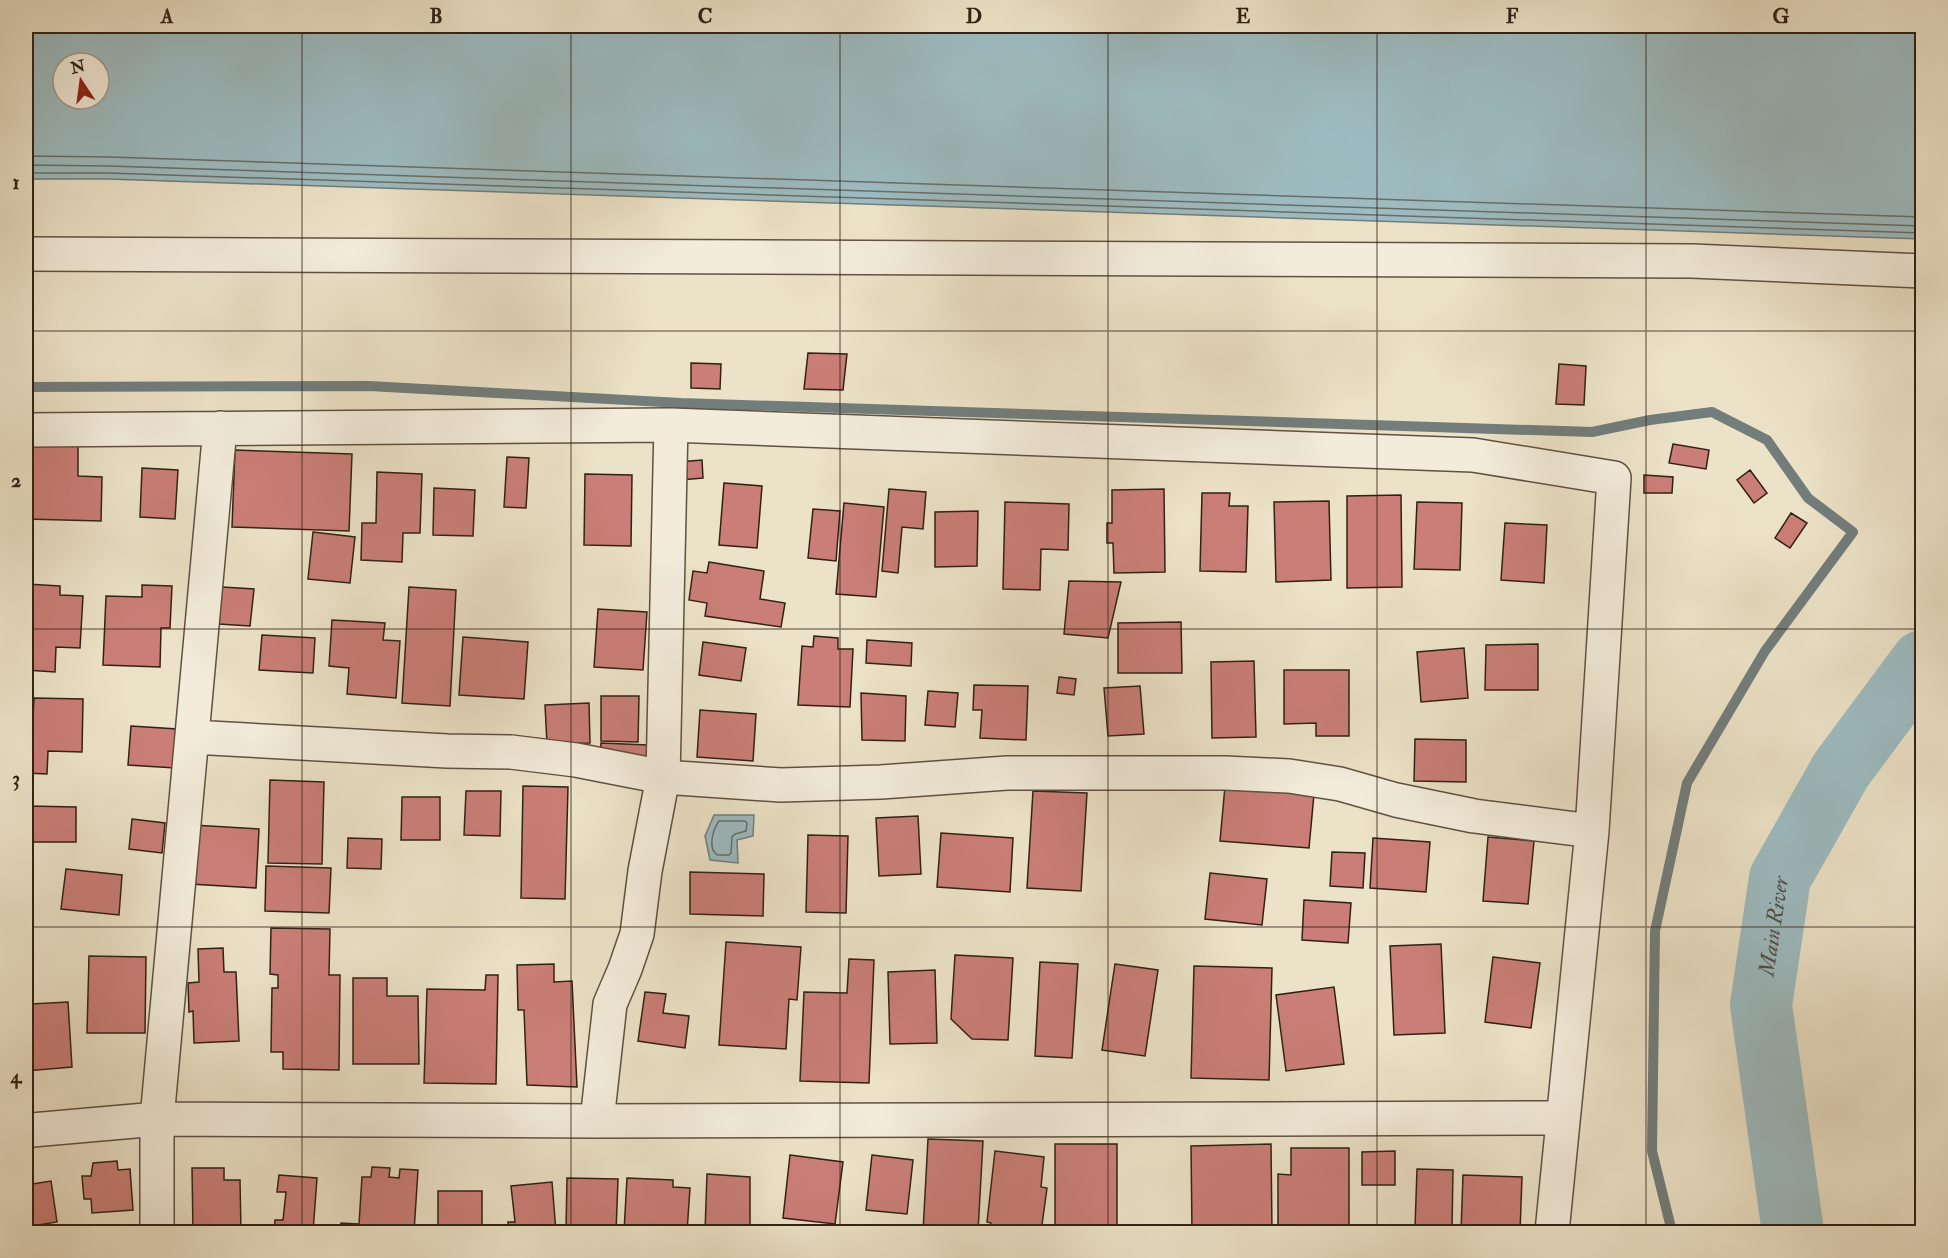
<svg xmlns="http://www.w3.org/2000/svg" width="1948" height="1258" font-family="'IM FELL Double Pica',serif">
  <rect width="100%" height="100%" fill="#ece2c7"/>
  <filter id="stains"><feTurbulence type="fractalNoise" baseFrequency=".00333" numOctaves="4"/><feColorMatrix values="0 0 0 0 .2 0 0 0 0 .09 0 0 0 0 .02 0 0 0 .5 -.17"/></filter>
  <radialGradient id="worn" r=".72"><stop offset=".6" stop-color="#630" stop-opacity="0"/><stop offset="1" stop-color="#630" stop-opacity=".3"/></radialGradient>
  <!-- water -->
  <path fill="#9dbbc0" stroke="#727d7c" stroke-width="1.5" fill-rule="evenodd" d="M26 26H1922V239L108 179H26ZM63 63H99V99H63Z
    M714 815H754L753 836 737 840 738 863 710 860 705 836Z"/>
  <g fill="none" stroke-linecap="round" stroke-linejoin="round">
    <!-- shore -->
    <path stroke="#676e6a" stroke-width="1.5" d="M26 156 109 157 1922 217
      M26 165 109 166 1922 226
      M26 173H108L1922 233
      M719 821H745L747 823 746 831 735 834 732 837 731 853 729 855C728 855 719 855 718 855 707 850 713 829 719 821Z"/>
    <!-- stream -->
    <path stroke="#727d7c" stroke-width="10" d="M26 387 369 386 681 403 1592 432 1650 420 1712 412 1767 440 1808 498 1853 532 1765 651 1687 783 1655 931 1652 1151 1672 1232"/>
    <!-- river -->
    <path stroke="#9dbbc0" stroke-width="62" id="s1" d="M1793 1232 1761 1005 1780 878 1841 770 1922 661"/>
  </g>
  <!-- building -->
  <path fill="#ca7e77" stroke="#312115" stroke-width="1.5" d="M808 353 847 354 843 390 804 389Z
    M691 363 721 364 720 389 691 388Z
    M1559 364 1586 366 1584 405 1556 404Z
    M26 438 78 440V476L102 477 101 521 26 519Z
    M1673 444 1709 450 1706 469 1669 463Z
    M235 450 352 454 349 531 232 527Z
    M507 457 529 458 526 508 504 507Z
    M702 460 703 478 680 480 678 462Z
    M142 468 178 470 175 519 140 517Z
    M1750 470 1767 493 1754 503 1737 480Z
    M377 472 422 474 420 533H403L402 562 361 560 362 523H376Z
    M585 474 632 475 631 546 584 545Z
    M1644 475 1673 477 1672 493H1644Z
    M724 483 762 486 757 548 719 545Z
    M434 488 475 490 473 536 433 535Z
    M889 489 926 492 923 529 902 527 898 573 882 571Z
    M1164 489 1165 572 1114 573 1113 543H1107V523H1112V490Z
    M1202 493H1230L1229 506H1248L1246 572 1200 571Z
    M1401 495 1402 587 1347 588V496Z
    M1329 501 1331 580 1276 582 1274 502Z
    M1005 502 1069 504 1068 550 1041 549 1040 590 1003 589Z
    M1417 502 1462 503 1460 570 1414 569Z
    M844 503 884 507 876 597 836 594Z
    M813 509 840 511 836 561 808 558Z
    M978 511 977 566 935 567V512Z
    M1791 513 1807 523 1790 548 1775 538Z
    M1505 523 1547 525 1544 583 1501 580Z
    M313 532 355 537 350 583 308 579Z
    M709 562 764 571 760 599 785 603 781 627 705 616 707 603 689 600 693 571 707 573Z
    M1069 581 1121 582 1108 638 1064 634Z
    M26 584 60 586V595L83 596 80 648 56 647 55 672 26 670Z
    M142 585 172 586 170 628H161L160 667 103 665 106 596 142 597Z
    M222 587 254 589 250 626 219 624Z
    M409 587 456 590 450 706 402 703Z
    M598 609 647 612 643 670 594 667Z
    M332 620 385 623 383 640 400 641 396 698 347 694 349 668 329 666Z
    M1181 622 1182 673H1118V623Z
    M262 635 315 638 313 673 259 670Z
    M814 636 838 638V649H853L850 707 798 705 802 646 813 647Z
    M463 637 528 642 524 699 459 695Z
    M867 640 912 643 911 666 866 663Z
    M703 642 746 648 741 681 699 675Z
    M1538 644V690H1485L1486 645Z
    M1464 648 1468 698 1421 702 1417 652Z
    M1254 661 1256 737 1212 738 1211 662Z
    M1284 670H1349V736H1316V723L1284 724Z
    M1059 677 1076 679 1074 695 1057 693Z
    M974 685 1028 686 1026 740 980 738 982 710H973Z
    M1140 686 1144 734 1108 736 1104 688Z
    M928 691 958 693 955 727 925 725Z
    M861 693 906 696 905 741 862 740Z
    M601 696H639L638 742 601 741Z
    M34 698 83 699 82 752 48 751 47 774 26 773V717H33Z
    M589 703 590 743 547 744 545 705Z
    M700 710 756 714 753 761 697 757Z
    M131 726 177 729 175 768 128 765Z
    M1415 739 1466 740V782L1414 781Z
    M601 743 648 745V761L600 760Z
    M270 780 324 782 322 864 268 863Z
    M523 786 568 787 565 899 521 898Z
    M1225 786 1314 794 1309 848 1220 841Z
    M466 791H501L500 836 464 835Z
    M1033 791 1087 793 1081 891 1027 888Z
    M402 797H440V840H401Z
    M27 806 76 807V842H27Z
    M918 816 921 874 879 876 876 818Z
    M132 819 165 823 162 853 129 849Z
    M193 825 259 829 256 888 190 884Z
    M941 833 1013 838 1010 892 937 887Z
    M808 835 848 836 846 913 806 912Z
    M1488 837 1534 841 1528 904 1483 901Z
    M348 838 382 839 381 869 347 868Z
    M1373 838 1430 842 1426 892 1370 888Z
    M1332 852 1365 853 1363 888 1330 886Z
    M266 866 331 868 329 913 265 911Z
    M66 869 122 875 119 915 61 909Z
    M690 872 764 874 763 916 690 914Z
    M1210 873 1267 879 1262 925 1205 919Z
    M1304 900 1351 903 1348 943 1302 940Z
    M271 928 330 929 329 975H340L339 1070 283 1069V1052H271L272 988H278V975L270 974Z
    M726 942 801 947 797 1000 789 999 786 1049 719 1045Z
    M1441 944 1445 1033 1394 1035 1390 946Z
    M223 948 224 972H236L239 1041 194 1043 193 1011 189 1012 188 983 199 982 198 949Z
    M955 955 1013 958 1008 1040 972 1039 951 1019Z
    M89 956 146 957 145 1033H87Z
    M1493 957 1540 963 1531 1028 1485 1022Z
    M849 959 874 960 869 1083 800 1081 804 992 847 993Z
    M1040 962 1078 964 1072 1058 1035 1056Z
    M554 964V982L572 981 577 1087 527 1085 524 1010H518L517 965Z
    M1115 964 1158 970 1145 1056 1102 1050Z
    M1194 966 1272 968 1269 1080 1191 1078Z
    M935 970 937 1043 890 1044 888 972Z
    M486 975H498L496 1084 424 1083 427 989 485 990Z
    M353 978H387V996H418L419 1064H353Z
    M1334 987 1344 1064 1286 1071 1276 995Z
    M26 991H30L31 1004 68 1002 72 1067 26 1071Z
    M645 992 666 994 663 1013 689 1016 685 1048 638 1041Z
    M928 1139 983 1141 978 1232H923Z
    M1055 1144H1117V1232H1055Z
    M1271 1144 1272 1232H1192L1191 1146Z
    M1291 1148H1349V1232H1278V1174L1291 1175Z
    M995 1151 1044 1157 1041 1187 1047 1188 1041 1232H990L991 1223 987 1222Z
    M1395 1151V1185H1362V1152Z
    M790 1155 843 1162 835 1224 783 1218Z
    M872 1155 913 1160 907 1214 866 1210Z
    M117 1161 118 1170 130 1169 133 1210 92 1213 91 1199H84L82 1176H91L93 1163Z
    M372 1167 390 1168 389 1177 399 1178 400 1169 418 1170 414 1232H340L341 1223 359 1224 362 1177H371Z
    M192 1168H224V1180H240L241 1232H193Z
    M1417 1169 1453 1170 1452 1228H1415Z
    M707 1174 750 1177V1232H705Z
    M279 1175 317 1178 313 1232H274L275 1220H283L286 1192H277Z
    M1463 1175 1522 1177 1520 1232H1461Z
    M567 1178 618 1179 616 1232 566 1230Z
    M627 1178 673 1180V1187L690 1188 687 1232H624Z
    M51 1181 57 1222 26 1227V1185Z
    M552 1182 556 1232H509L508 1222H515L511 1186Z
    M438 1191H482V1232H438Z"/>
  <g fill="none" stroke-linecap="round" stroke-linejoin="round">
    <!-- minor casing -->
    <g stroke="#605142" stroke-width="36">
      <path id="minor" d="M26 254 1692 261 1922 271
        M26 430 671 425 1473 455 1614 478 1592 831 1552 1232
        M192 737 447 751 511 752 576 760 663 777 781 785 881 782 1007 773H1225L1289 776 1340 784 1396 800 1474 816 1592 831
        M597 1121 610 1004 625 969 637 934 645 871 663 777 671 425
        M26 1132 32 1130 157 1119 597 1121 1563 1118
        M157 1232V1119L220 428"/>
    </g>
    <!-- minor -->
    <use href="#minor" stroke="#f3ecdb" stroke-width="33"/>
  </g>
  <!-- grid -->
  <path fill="none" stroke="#312115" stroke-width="1.5" stroke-opacity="0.55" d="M302 26V1232M571 26V1232M840 26V1232M1108 26V1232M1377 26V1232M1646 26V1232M26 331H1922M26 629H1922M26 927H1922"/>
  <g text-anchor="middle" stroke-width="4.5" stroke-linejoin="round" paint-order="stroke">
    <!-- water labels -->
    <g font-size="22" font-style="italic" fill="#514f48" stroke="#f3ecdb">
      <text dy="8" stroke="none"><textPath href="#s1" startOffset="309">Main River</textPath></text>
    </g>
  </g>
  <!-- margin -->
  <rect width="1948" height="1258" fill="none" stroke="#ece2c7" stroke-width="66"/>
  <!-- north arrow -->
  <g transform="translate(81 81) rotate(347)"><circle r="28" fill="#f3ecdb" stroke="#a59b8c" stroke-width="1.5"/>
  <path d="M0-4.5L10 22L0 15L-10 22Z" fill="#8f2418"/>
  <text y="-9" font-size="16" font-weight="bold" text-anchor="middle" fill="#312115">N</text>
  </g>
  <rect x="33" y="33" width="1882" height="1192" fill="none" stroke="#312115" stroke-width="2"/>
  <g font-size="20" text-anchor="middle" font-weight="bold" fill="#312115">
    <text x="167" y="23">A</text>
    <text x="436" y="23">B</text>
    <text x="705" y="23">C</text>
    <text x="974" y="23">D</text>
    <text x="1243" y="23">E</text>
    <text x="1512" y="23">F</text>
    <text x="1781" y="23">G</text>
    <text x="16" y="189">1</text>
    <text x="16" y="487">2</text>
    <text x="16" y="785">3</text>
    <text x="16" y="1083">4</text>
  </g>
  <rect width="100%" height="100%" filter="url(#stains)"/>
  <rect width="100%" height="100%" fill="url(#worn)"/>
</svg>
